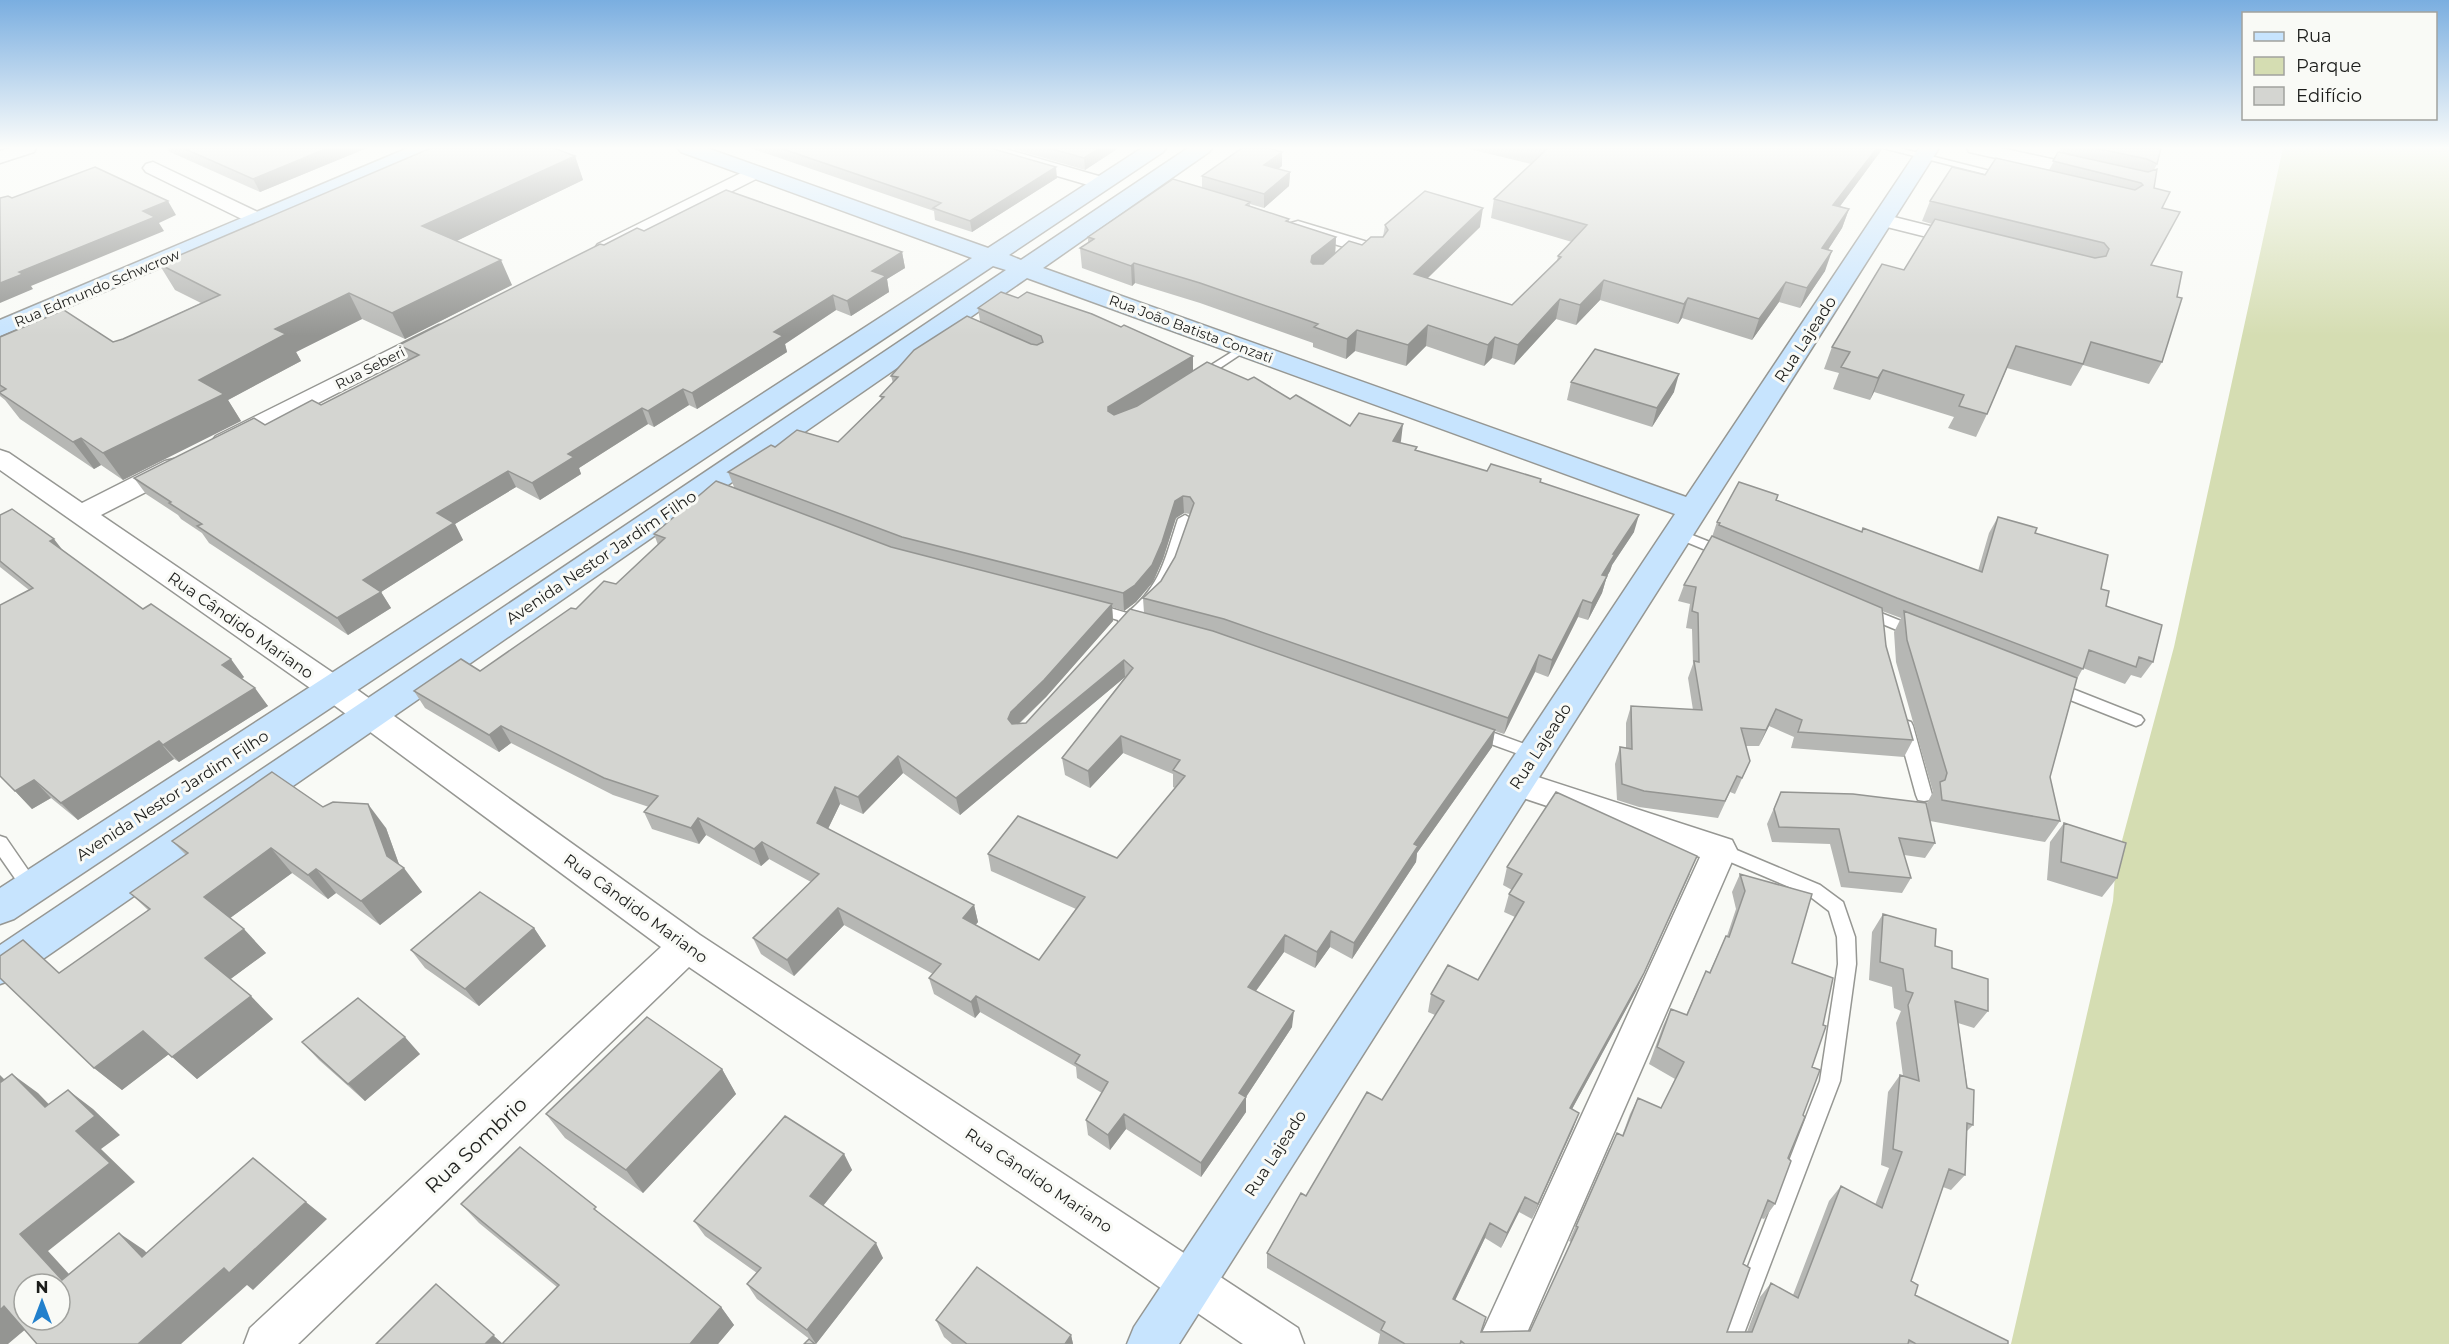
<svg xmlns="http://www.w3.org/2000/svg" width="2449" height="1344" font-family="Montserrat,sans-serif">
  <rect width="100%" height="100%" fill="#f9faf6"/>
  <!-- green -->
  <path fill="#d5ddb2" d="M2283 148H2449V1344H2011L2113 901 2116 863 2174 647Z"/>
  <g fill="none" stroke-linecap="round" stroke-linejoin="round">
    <!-- lane casing -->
    <g stroke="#969793" stroke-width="3">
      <path id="lane" d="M1883 148H1899L2010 176 2005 179Z
        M1243 345 1247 346V350L1202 380 1198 381 1192 377Z
        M1185 515 1192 519C1180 555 1172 592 1141 617L1147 618 1149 622 1147 626C1145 626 1120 626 1119 626L1118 620 1088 611 1086 608 1088 605 1093 603 1127 613C1161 586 1165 558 1178 519Z
        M1677 529 1730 550 1732 553 1730 556H1720L1672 536 1670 533Z
        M1866 607 1921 629 1923 633 1916 638 1861 615 1859 612 1861 609Z
        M2055 682 2141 716 2144 720 2141 724 2136 726 2050 692 2047 688 2050 684Z
        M1905 720 1911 722 1913 726 1932 795 1930 800 1924 801 1918 800 1916 795 1897 726 1899 722Z
        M1475 726 1541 750 1543 754 1541 758 1535 760 1469 736 1467 732 1469 728Z
        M0 836 6 838 37 883 40 888 37 893 31 895 25 893 0 857Z
        M1720 843 1820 885 1843 902 1855 937 1856 964 1840 1081 1740 1344H1718L1820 1081 1838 964 1837 937 1829 911 1808 895 1714 855 1712 850 1714 845Z"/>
    </g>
    <!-- street casing -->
    <g stroke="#969793" stroke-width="3">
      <path id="street" d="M9 148H36L34 152 0 163V151Z
        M973 148H1002L1109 179 1112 183 1109 187H1095L975 152Z
        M1967 148H2001L2097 169 2100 173 2097 177 2090 179 1969 152Z
        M153 162 264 215 267 219 264 223H250L146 172 143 168 146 164Z
        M755 166 762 168 765 172 762 176 612 252 605 254 598 252 595 248 598 244Z
        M1882 214 1974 237 1977 241 1974 245 1967 247 1875 224 1872 220 1875 216Z
        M1298 221 1381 246 1384 250 1381 254 1374 256 1291 231 1288 227 1291 223Z
        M439 325 447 327 450 332 447 337 234 446 225 449 216 446 212 441 216 436Z
        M0 450 9 453 82 503 165 461 174 459 183 461 187 467 183 473 101 515 345 681 700 935 1298 1328 1304 1344H1243L689 967 298 1344H244L250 1328 661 947 323 697 0 470Z
        M1516 770 1732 840 1737 850 1522 1344H1477L1700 857 1505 792 1500 783 1505 774Z"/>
    </g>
    <!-- secondary casing -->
    <g stroke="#969793" stroke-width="3">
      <path id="secondary" d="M408 148H435L432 152 0 336V320Z
        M678 148H707L988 248 1142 148H1166L1163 152 1009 255 1021 260 1188 148H1212L1209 152 1043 268 1686 497 1919 148H1939L1179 1344H1127L1134 1327 1675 514 1027 278 14 979 0 984V945L1006 270 993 266 14 919 0 924V888L972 258 681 152Z"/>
    </g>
    <!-- lane -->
    <use href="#lane" fill="#fff" fill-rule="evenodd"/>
    <!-- street -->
    <use href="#street" fill="#fff" fill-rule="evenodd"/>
    <!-- secondary -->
    <use href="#secondary" fill="#c7e4fe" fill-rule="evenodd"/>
  </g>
  <!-- wall -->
  <path fill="#b6b7b4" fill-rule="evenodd" d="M167 148H367L260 192 170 152Z
    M750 148H990L1057 178 972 232 935 220 934 211Z
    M1010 148H1117V149L1085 170Z
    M1465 148H1883L1840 206 1849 209 1842 228 1828 250 1825 271 1800 308 1779 302 1752 340 1682 318 1678 324 1600 300 1576 325 1556 319 1514 365 1492 358 1484 366 1426 346 1406 366 1355 351 1346 359 1313 347V343L1200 303 1135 283 1132 286 1082 268 1080 248 1088 243V237L1202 188V176L1282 166 1278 169 1290 172 1289 186 1264 208 1250 204V206L1289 219V222L1336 237 1335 253 1362 245 1383 237 1385 225 1480 227 1427 279 1512 305 1557 261 1558 256 1572 242 1491 218 1494 199 1531 164Z
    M2061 148H2161L2157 164 2154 170V188L2162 208 2151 265 2162 362 2149 384 2083 365 2071 386 2007 368 1987 414 1976 437 1948 428 1954 417 1874 392 1870 400 1833 389 1839 373 1824 369 1832 347 1904 270 1932 224 1922 221 1930 201 1985 175 2049 170Z
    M575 156 583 180 456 241 512 285 405 339 362 319 296 352 301 361 228 400 241 421 123 480 101 465 94 469 20 419 5 400 0 396V337L113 342 123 339 201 303 175 290 159 264Z
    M644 231 902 252 905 268 887 279 889 292 851 316 836 310 785 344 787 352 697 409 689 405 654 427 648 424 579 468 581 474 540 500 516 487 455 524 463 540 381 592 391 608 348 635 209 543 202 533 181 519 178 515 146 494 134 478 265 425 321 405 407 361 399 345 604 245Z
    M978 308 1290 399 1350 426 1401 441 1400 443 1417 447 1416 451 1487 471 1541 479V482L1634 532 1612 565 1610 571 1607 576 1602 593 1588 620 1578 617 1548 677 1535 672 1504 734 1495 731 1492 747 1417 853 1416 862 1352 959 1330 947 1315 968 1284 952 1256 991 1292 1027 1246 1097V1112L1201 1177 1126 1129 1110 1150 1088 1135 1086 1120 1102 1093 1077 1078 1076 1067 980 1012 975 1018 934 994 929 978 933 974 844 925 794 976 761 954 753 938 811 882 769 859 761 866 706 835 699 844 652 829 644 812 649 807 613 795 511 743 499 752 425 708 414 691 480 671 616 584 658 545 654 534 734 487 728 472 775 447 838 442 881 399 880 396 893 383 891 376 980 321ZM1184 513 1190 514 1175 557 1161 581 1143 598 1144 613 1026 723 1019 724 1046 697 1113 621 1112 607 1124 611 1136 602 1153 582 1163 559 1176 518ZM1125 677 1062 758 1065 775 1090 788 1123 753 1173 774V787L1175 788 1117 858 988 854 991 871 1076 909 1039 960 975 925 978 922 974 905 828 829 840 804 863 814 903 773 960 815Z
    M1571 382 1674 392 1652 427 1567 400Z
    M1778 495 1777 500 1862 532 1978 571 1989 533 1998 517 2035 533 2101 589 2106 606 2153 662 2141 678 2131 675 2125 684 2083 668 2077 679 2050 777 2060 821 2045 842 1930 821 1935 843 1925 858 1904 855 1911 878 1902 893 1841 887 1830 844 1772 842 1767 824 1781 792 1928 813 1927 803 1933 792 1896 662 1894 632 1901 618 1882 611 1886 646 1913 740 1904 757 1791 748 1794 737 1769 726 1759 746H1746L1750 761 1735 794 1730 792 1718 818 1639 807 1617 800 1615 764 1620 747 1626 748V723L1631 706 1693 710 1688 678 1693 664 1692 629 1686 628 1690 604 1678 601 1684 585 1712 537 1717 522Z
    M0 515 63 551 143 609 244 677 242 679 268 706 179 762 174 759 78 820 51 798 32 809 15 791 29 590 0 567Z
    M323 807 386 828 399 864 422 892 380 925 336 893 328 899 292 873 230 918 266 953 230 979 273 1019 197 1079 169 1054 122 1090 94 1068 148 910 130 893 186 855 172 841Z
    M2064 823 2117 878 2102 897 2047 880 2050 842Z
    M1507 867 1690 874 1636 991 1572 1109 1579 1113 1532 1219 1519 1212 1501 1248 1485 1238 1455 1300 1481 1332 1530 1331 1571 1242 1569 1241 1609 1149 1622 1136 1630 1114 1638 1098 1661 1108 1675 1079 1649 1064 1663 1026 1671 1009 1686 1015 1706 971 1709 973 1726 936H1727L1736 909 1732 892 1740 874 1792 963 1812 1067 1775 1204 1764 1219 1761 1218 1743 1264 1727 1332H1747L1760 1297 1771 1283 1793 1295 1829 1201 1841 1186 1875 1205 1889 1168 1881 1165 1888 1092 1900 1075 1903 1076 1896 1023 1901 1011 1894 1008 1892 987 1869 980 1872 932 1883 914 1935 946 1988 1011 1974 1028 1958 1023 1973 1125 1966 1132 1965 1175 1951 1190 1943 1187 1911 1281 1915 1295 2008 1344H1378L1380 1334 1267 1268V1253L1306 1196 1382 1100 1435 1015 1428 1012 1431 994 1478 980 1515 917 1504 912 1509 894 1512 890 1503 885Z
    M534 928 546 946 479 1006 425 968 411 950Z
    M302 1042 420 1054 365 1101 319 1060Z
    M722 1069 736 1094 643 1193 565 1138 546 1114Z
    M844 1154 852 1170 823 1206 883 1258 816 1344 757 1299 747 1284 757 1273 705 1236 694 1221Z
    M461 1204 603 1216 721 1307 734 1325 718 1344H376L503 1343 557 1287 479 1223Z
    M936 1320 1071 1335 1073 1344H952L944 1337Z"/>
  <!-- shaded-wall -->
  <path fill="#949592" d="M328 148H367L260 192 253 179Z
    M1100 148H1117V149L1085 170 1084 158Z
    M1877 148H1883L1827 224 1833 205Z
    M1282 152V166L1264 179V165Z
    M575 156 583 180 434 252 422 226Z
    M1056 167 1057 178 972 232 970 221Z
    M1290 172 1289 186 1264 208V194Z
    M168 201 176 215 159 223 164 231 31 286 33 289 0 303V283L19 272 143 211Z
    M1483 208 1480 227 1411 294 1414 274Z
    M1849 209 1842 228 1816 268 1822 248Z
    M1336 237 1335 257 1310 282 1312 256Z
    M1832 251 1825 271 1800 308 1807 288Z
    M902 252 905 268 887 279 889 292 851 316 847 301 872 271Z
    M501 260 512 285 405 339 392 313Z
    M1134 263 1135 283 1132 286 1131 266Z
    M1604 280 1600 300 1576 325 1580 305Z
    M1786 282 1779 302 1752 340 1759 319Z
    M349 293 362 319 296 352 301 361 228 400 241 421 123 480 103 453 199 380 275 329Z
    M833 295 836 310 785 344 787 352 697 409 692 393 774 332Z
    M1688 298 1682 318 1678 324 1684 304Z
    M1560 299 1556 319 1514 365 1518 345Z
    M1428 325 1426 346 1406 366 1408 345Z
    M1357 330 1355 351 1346 359 1347 339Z
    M1495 337 1492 358 1484 366 1488 345Z
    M1193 356V373L1109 424 1108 407Z
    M1883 370 1874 392 1870 400 1878 378Z
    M1679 374 1674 392 1652 427 1657 408Z
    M683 389 689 405 654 427 648 411Z
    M642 408 648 424 579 468 581 474 540 500 532 483 568 454Z
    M1403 424 1401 441 1391 458 1393 441Z
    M81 438 101 465 94 469 73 442Z
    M508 471 516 487 455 524 463 540 381 592 391 608 348 635 337 618 363 580 437 513Z
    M1183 496 1184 513 1176 518 1163 559 1153 582 1136 602 1124 611 1123 593 1175 501Z
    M1639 515 1634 532 1612 565 1610 571 1598 592 1602 575 1613 554Z
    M54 539 68 557 50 541Z
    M1607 576 1602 593 1588 620 1592 603Z
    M1583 600 1578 617 1548 677 1552 660Z
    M1112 604 1113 621 1046 697 1013 729 1008 719 1011 712Z
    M1539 655 1535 672 1504 734 1508 718Z
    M231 659 244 677 236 682 222 665Z
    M1124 660 1125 677 960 815 956 798Z
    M255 688 268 706 179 762 163 745Z
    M1776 709 1769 726 1759 746 1766 730Z
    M501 726 511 743 499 752 489 735Z
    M1495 730 1492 747 1417 853 1416 862 1352 959 1354 943 1414 844Z
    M1121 736 1123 753 1090 788 1088 771Z
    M159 741 174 759 78 820 61 803Z
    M898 756 903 773 863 814 858 797Z
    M34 780 51 798 32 809 15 791Z
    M835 787 840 804 823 839 817 823Z
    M368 804 386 828 401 870 404 868 422 892 380 925 361 901 387 856Z
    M698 818 706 835 699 844 691 828Z
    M762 842 769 859 761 866 754 849Z
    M271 848 292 873 226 921 204 897Z
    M1697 856 1636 991 1564 1124 1570 1108Z
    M316 869 336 893 328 899 308 875Z
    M974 905 978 922 967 935 963 918Z
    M838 908 844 925 794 976 787 960Z
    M534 928 546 946 479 1006 465 989Z
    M244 929 266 953 228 981 205 958Z
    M1331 931 1330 947 1315 968 1317 952Z
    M1285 935 1284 952 1247 1003 1248 987Z
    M251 996 273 1019 197 1079 172 1057Z
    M976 996 980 1012 975 1018 971 1002Z
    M1294 1011 1292 1027 1246 1097V1112L1201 1177V1163L1239 1093Z
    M143 1031 169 1054 122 1090 94 1068Z
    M405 1037 420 1054 365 1101 348 1084Z
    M722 1069 736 1094 643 1193 626 1170Z
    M12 1074 38 1093 70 1126 45 1107Z
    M0 1075 27 1102 0 1082Z
    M68 1090 93 1109 120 1135 101 1149 135 1182 48 1251 90 1297 62 1280 20 1234 76 1131Z
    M1579 1113 1573 1129 1532 1219 1538 1204Z
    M1124 1114 1126 1129 1110 1150 1108 1135Z
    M844 1154 852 1170 818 1212 810 1196Z
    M1525 1197 1519 1212 1501 1248 1507 1233Z
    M306 1202 327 1219 253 1290 247 1285 181 1344H138L224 1268Z
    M1490 1223 1485 1238 1449 1313 1453 1299Z
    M119 1233 144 1250 167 1274 142 1257Z
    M876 1243 883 1258 816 1344 807 1330Z
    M436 1284 503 1344H485Z
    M4 1306 33 1323 8 1344H0V1310Z
    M721 1307 734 1325 718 1344H690Z
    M1071 1335 1073 1344H1065Z"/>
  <!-- building -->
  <path fill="#d4d5d1" stroke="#949592" stroke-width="1.5" fill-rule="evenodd" d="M183 148H328L253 179Z
    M431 148H554L575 156 422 226 501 260 392 313 349 293 275 329 286 334 199 380 224 394 103 453 81 438 73 442 0 393V392L6 389 0 385V337L64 310 113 342 123 339 220 295 159 264Z
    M780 148H990L1056 167 970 221 933 208 941 203Z
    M1048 148H1100L1084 158Z
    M1242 148H1268L1282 152 1264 165 1290 172 1264 194 1202 176Z
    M1545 148H1877L1833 205 1849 209 1822 248 1832 251 1807 288 1786 282 1759 319 1688 298 1684 304 1604 280 1580 305 1560 299 1518 345 1495 337 1488 345 1428 325 1408 345 1357 330 1347 339 1314 327 1318 324 1200 283 1134 263 1131 266 1080 248 1094 239 1088 237 1173 179 1250 202 1246 205 1289 219 1286 221 1336 237 1312 256 1311 262 1313 264H1323L1349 241 1362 245 1371 237H1383L1388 230 1385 225 1425 191 1483 208 1414 274 1512 305 1561 257 1558 256 1587 225 1494 199 1548 148Z
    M2095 148H2161L2157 164 2147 159Z
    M2058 152 2148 172 2157 169 2154 188 2170 192 2162 208 2180 212 2151 265 2182 272 2177 297 2182 298 2162 362 2091 342 2083 364 2016 346 1987 414 1959 406 1964 395 1883 370 1878 378 1841 367 1850 352 1832 347 1882 264 1904 270 1935 219 2095 258 2106 256 2109 249 2104 243 1930 201 1952 167 1985 175 1996 158 2135 190 2143 185 2141 183 2053 161Z
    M95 167 168 201 143 211 155 217 19 272 23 274 0 283V198L8 196 12 198Z
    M726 190 902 252 872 271 886 276 847 301 833 295 774 332 783 336 692 393 683 389 648 411 642 408 568 454 574 457 532 483 508 471 437 513 454 523 363 580 381 592 337 618 197 526 202 524 169 503 171 502 134 478 254 418 265 425 312 400 321 405 419 355 399 345 600 244 604 245 637 228 644 231Z
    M1001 292 1018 298 1027 292 1092 314 1121 327 1124 325 1193 356 1108 407V411L1114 415 1137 406 1207 362 1248 380 1254 377 1290 399 1296 395 1350 426 1359 413 1403 424 1393 441 1417 447 1415 450 1487 471 1491 464 1541 479 1540 482 1639 515 1613 554H1615L1602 575 1607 576 1592 603 1583 600 1552 660 1539 655 1508 718 1224 619 1143 598 1161 581 1175 557 1194 503 1190 497 1183 496 1175 501 1162 542 1152 565 1135 585 1123 593 902 537 728 472 771 445 775 447 797 430 838 442 884 397 880 396 898 377 891 376 914 350 967 316 1031 344 1037 345 1043 342 1041 336 978 308Z
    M1595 349 1679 374 1657 408 1571 382Z
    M716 481 891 547 1112 604 1044 680 1011 712 1008 719 1012 724 1026 723 1130 609 1213 631 1495 730 1414 844 1418 846 1354 943 1331 931 1317 952 1285 935 1248 987 1294 1011 1239 1093 1246 1097 1201 1163 1124 1114 1108 1135 1086 1120 1108 1082 1075 1063 1080 1055 976 996 971 1002 929 978 941 964 838 908 787 960 753 938 819 874 762 842 754 849 698 818 691 828 644 812 658 796 604 778 501 726 489 735 414 691 461 659 480 671 571 608 576 609 604 581 616 584 665 538 654 534ZM1124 660 1133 668 1062 758 1088 771 1121 736 1180 760 1173 770 1185 776 1117 858 1018 816 988 854 1085 897 1039 960 963 918 974 905 817 823 835 787 858 797 898 756 956 798Z
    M1739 482 1778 495 1776 500 1862 532 1863 528 1982 572 1998 517 2037 528 2035 533 2108 555 2101 589 2109 591 2106 606 2162 625 2153 662 2139 657 2136 667 2089 650 2083 669 1897 598 1719 525 1720 523 1717 522Z
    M12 509 54 539 50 541 143 609 151 604 231 659 222 665 255 688 163 745 159 741 61 803 34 780 15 791 0 776V605L33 588 0 561V515Z
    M1712 536 1882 608 1886 646 1913 740 1798 732 1802 720 1776 709 1766 730 1741 728 1750 761 1742 778 1737 776 1725 801 1644 791 1622 784 1620 747 1632 749 1631 706 1702 710 1694 661 1699 662 1698 613 1692 611 1696 587 1684 585Z
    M1904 611 2077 678 2050 777 2060 821 1942 800 1940 782 1945 780 1947 773 1907 640Z
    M272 772 323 807 333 802 368 804 387 856 404 868 361 901 316 869 308 875 271 848 204 897 244 929 205 958 251 996 172 1057 143 1031 94 1068 0 978V956L23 940 59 973 150 909 130 893 188 853 172 841Z
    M1556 792 1697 856 1644 973 1570 1108 1579 1113 1538 1204 1525 1197 1507 1233 1490 1223 1453 1299 1486 1317 1481 1332 1530 1331 1578 1227 1576 1226 1617 1133 1623 1136 1638 1098 1661 1108 1684 1062 1657 1047 1671 1009 1687 1015 1706 971 1710 973 1726 936 1729 937 1745 891 1740 874 1812 894 1792 963 1833 978 1823 1025 1826 1026 1812 1067 1820 1070 1803 1115 1805 1117 1788 1158 1791 1161 1775 1204 1768 1200 1743 1264 1750 1268 1727 1332H1752L1771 1283 1798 1298 1841 1186 1882 1208 1902 1152 1893 1149 1900 1075 1919 1081 1908 1005 1913 993 1906 991 1903 969 1880 962 1883 914 1936 929 1935 946 1952 951V968L1988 979V1011L1955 1001 1967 1088 1974 1090 1973 1125 1967 1123 1965 1175 1949 1169 1911 1281 1918 1285 1915 1295 2008 1341V1344H1916L1909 1340 1908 1344H1465L1461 1341 1460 1344H1405L1381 1330 1385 1322 1267 1253 1301 1193 1306 1196 1367 1092 1382 1100 1444 1001 1431 994 1448 965 1478 980 1524 902 1509 894 1522 874 1507 867Z
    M1781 792 1853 794 1926 803 1935 843 1899 838 1911 878 1849 872 1839 829 1779 827 1774 809Z
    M2064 823 2126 843 2117 878 2061 862Z
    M480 892 534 928 465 989 411 950Z
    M358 998 405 1037 348 1084 302 1042Z
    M647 1017 722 1069 626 1170 546 1114Z
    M12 1074 45 1107 68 1090 95 1116 76 1131 110 1163 20 1234 62 1280 119 1233 142 1257 253 1158 306 1202 229 1273 224 1268 138 1344H37L4 1306 0 1310V1082H1ZM24 1284H60V1320H24Z
    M785 1116 844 1154 810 1196 876 1243 807 1330 747 1284 761 1268 694 1221Z
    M520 1147 596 1207 594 1209 721 1307 690 1344H502L559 1285 461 1204Z
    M977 1267 1071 1335 1065 1344H967L936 1320Z
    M436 1284 494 1335 485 1344H376Z
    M809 1339 815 1344H804Z"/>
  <!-- sky -->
  <linearGradient id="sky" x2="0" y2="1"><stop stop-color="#7aaee0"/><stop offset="0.44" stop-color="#fcfdfb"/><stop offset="1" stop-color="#fcfdfb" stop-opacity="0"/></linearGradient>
  <rect width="2449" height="336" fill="url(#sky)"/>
  <g text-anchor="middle" stroke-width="6" stroke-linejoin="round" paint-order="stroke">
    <!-- far-street labels -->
    <g font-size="14" fill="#1c1d1b" stroke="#f9faf6">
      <text transform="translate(97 288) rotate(-23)" y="5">Rua Edmundo Schwcrow</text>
      <text transform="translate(1191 329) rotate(20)" y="5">Rua João Batista Conzati</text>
      <text transform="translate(370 368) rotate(-27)" y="5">Rua Seberi</text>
    </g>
    <!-- street labels -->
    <g font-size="16" fill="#1c1d1b" stroke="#f9faf6">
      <text transform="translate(1805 339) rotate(-57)" y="6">Rua Lajeado</text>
      <text transform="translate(601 557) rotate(-34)" y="6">Avenida Nestor Jardim Filho</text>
      <text transform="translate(241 625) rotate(35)" y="6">Rua Cândido Mariano</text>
      <text transform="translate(1540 746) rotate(-57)" y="6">Rua Lajeado</text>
      <text transform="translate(172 795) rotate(-33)" y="6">Avenida Nestor Jardim Filho</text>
      <text transform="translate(636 908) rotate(36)" y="6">Rua Cândido Mariano</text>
      <text transform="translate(1275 1153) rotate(-57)" y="6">Rua Lajeado</text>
      <text transform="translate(1039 1180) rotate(34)" y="6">Rua Cândido Mariano</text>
    </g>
    <!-- near-street labels -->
    <g font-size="20" fill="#1c1d1b" stroke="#f9faf6">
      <text transform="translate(476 1145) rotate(-43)" y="7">Rua Sombrio</text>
    </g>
  </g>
  <!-- legend -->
  <rect x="2242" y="12" width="195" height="108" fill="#f9faf6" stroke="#a1a29e" stroke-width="1.5"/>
  <rect x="2254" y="32" width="30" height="9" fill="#c7e4fe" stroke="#a1a29e" stroke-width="1.5"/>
  <text x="2296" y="42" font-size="18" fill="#1c1d1b">Rua</text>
  <rect x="2254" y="57" width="30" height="18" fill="#d5ddb2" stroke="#a1a29e" stroke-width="1.5"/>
  <text x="2296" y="72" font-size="18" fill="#1c1d1b">Parque</text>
  <rect x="2254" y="87" width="30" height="18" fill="#d4d5d1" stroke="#a1a29e" stroke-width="1.5"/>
  <text x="2296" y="102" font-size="18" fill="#1c1d1b">Edifício</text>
  <!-- north arrow -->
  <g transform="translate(42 1302)"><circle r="28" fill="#f9faf6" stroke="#a1a29e" stroke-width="1.5"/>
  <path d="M0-4.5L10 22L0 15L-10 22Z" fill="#2280cc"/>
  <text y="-9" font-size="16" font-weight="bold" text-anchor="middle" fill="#1c1d1b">N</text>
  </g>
</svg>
